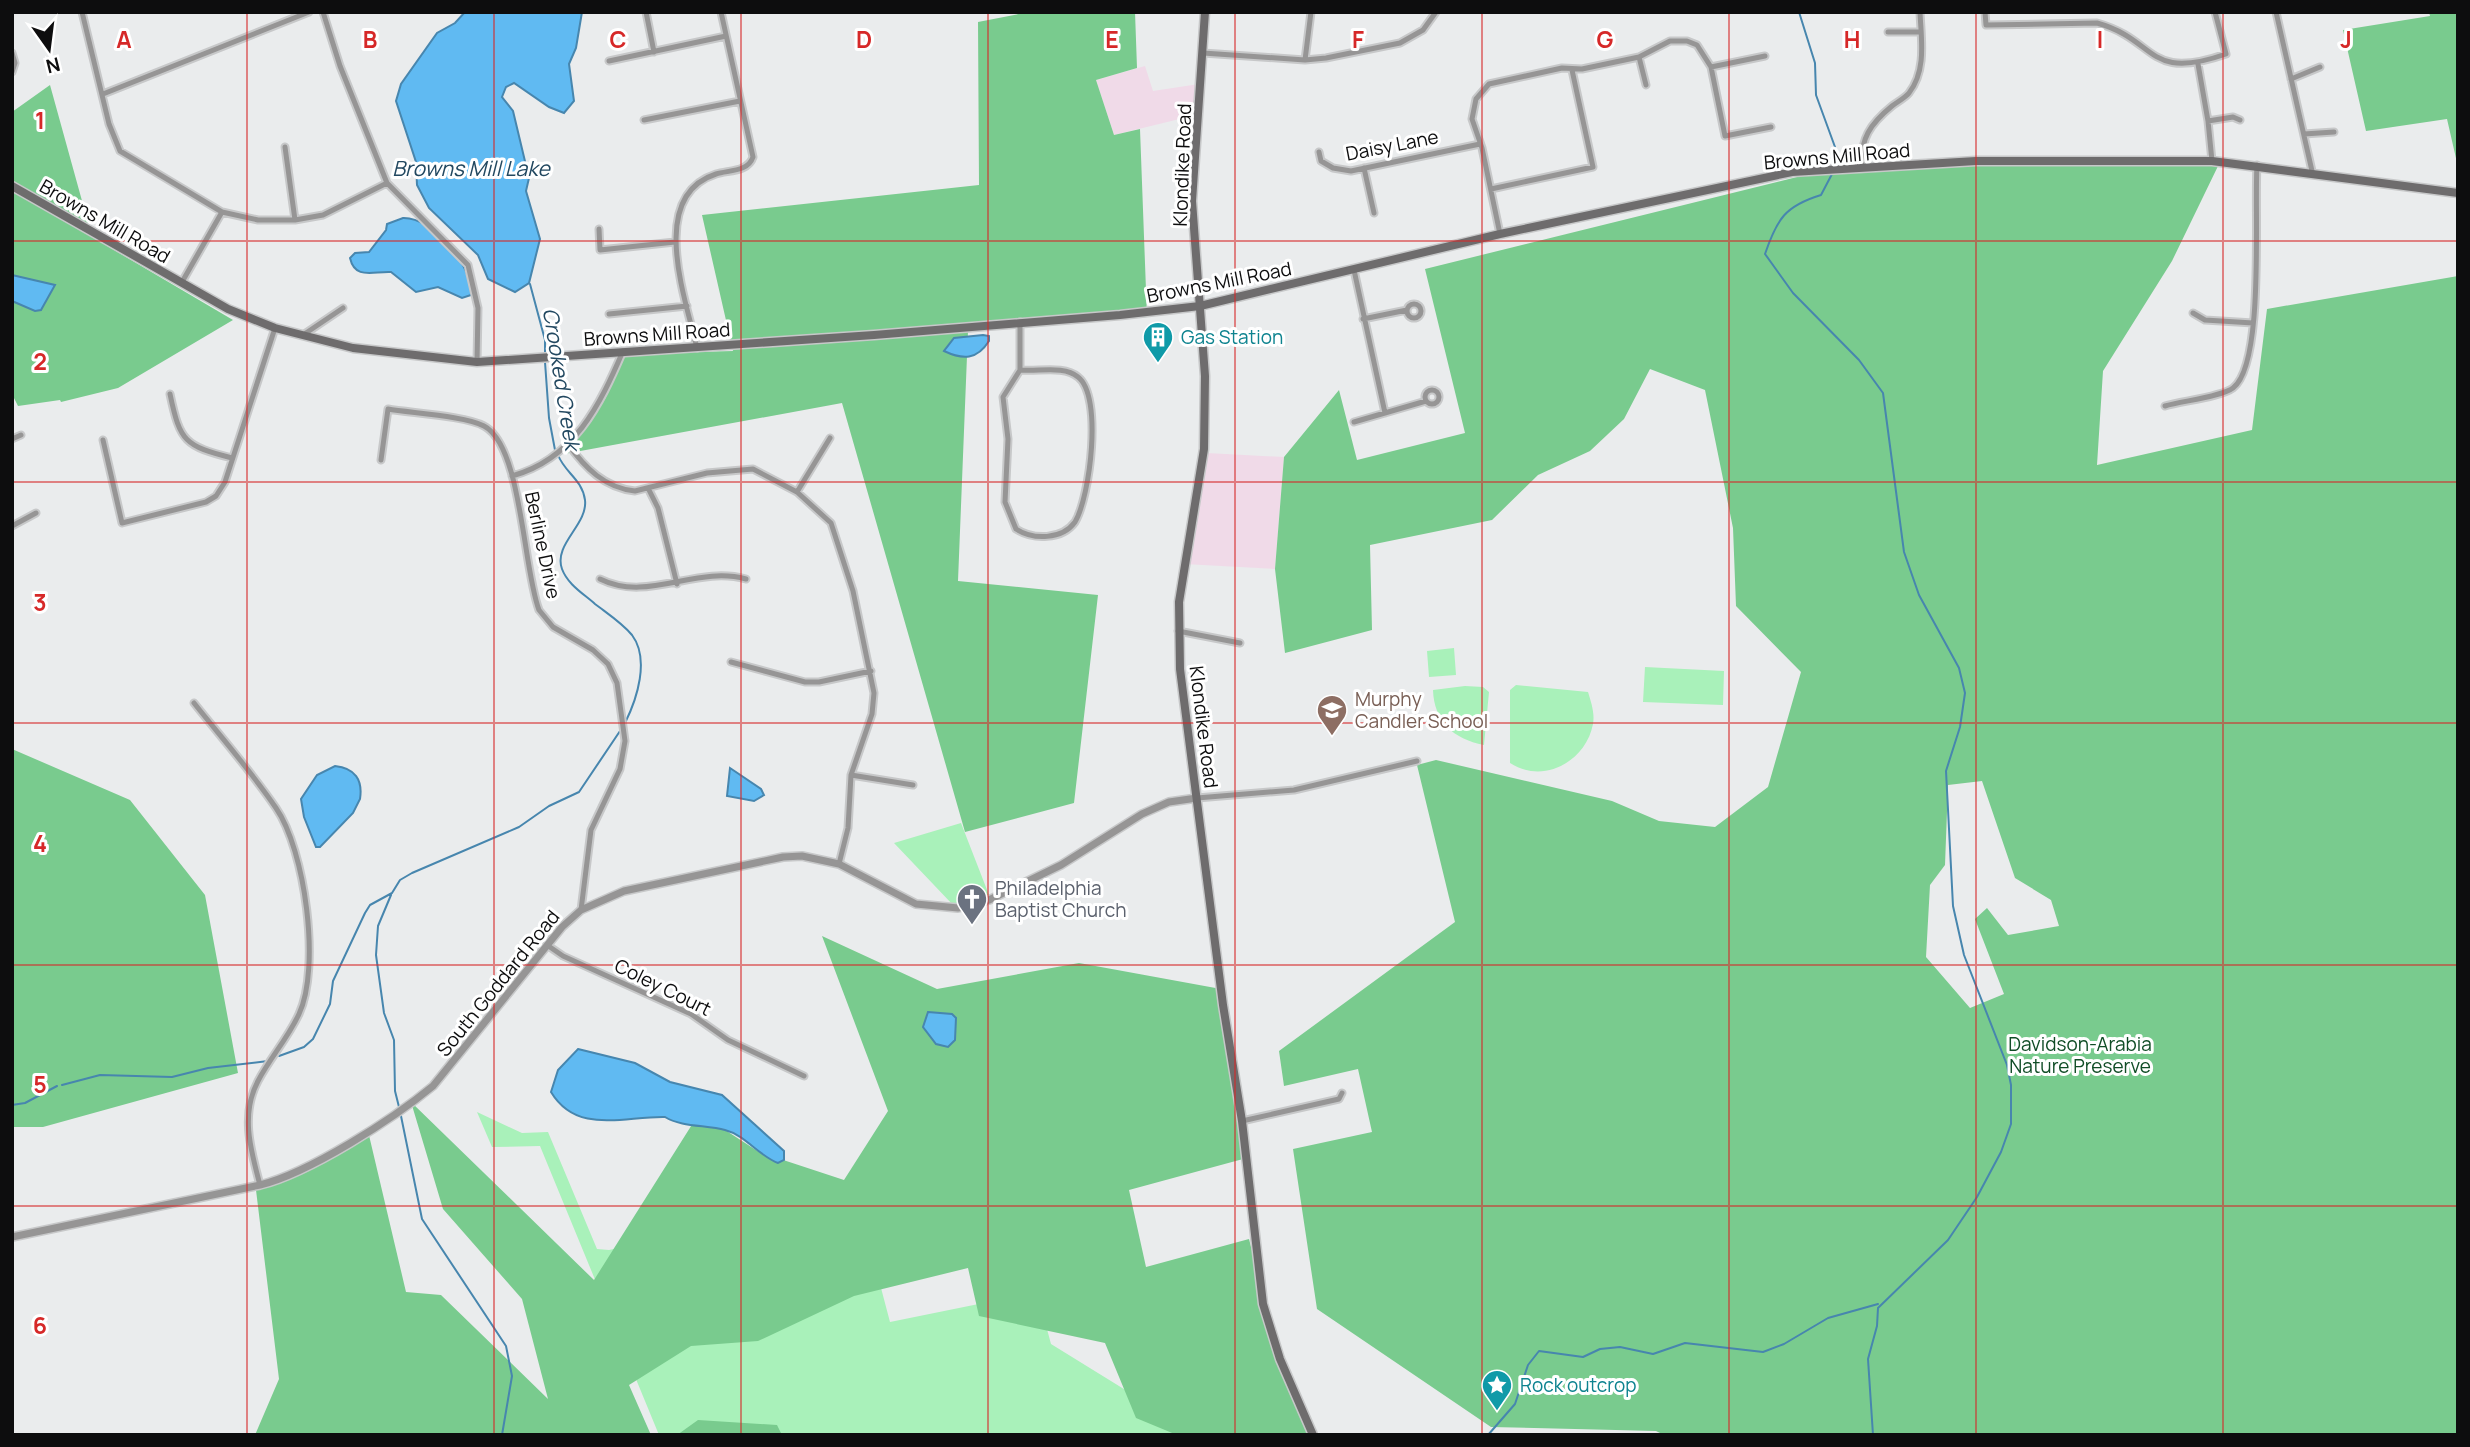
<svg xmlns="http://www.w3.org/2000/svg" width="2470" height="1447" font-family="Manrope,sans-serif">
  <rect width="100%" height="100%" fill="#eaeced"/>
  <!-- commercial -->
  <path fill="#f0dae8" d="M1145 66 1153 91 1199 84 1200 114 1114 135 1096 80Z
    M1207 453 1284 457 1275 569 1184 564 1191 514Z"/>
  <!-- green -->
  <path fill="#a9f1ba" d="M1454 648 1456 675 1429 677 1427 651Z
    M1645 667 1724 671 1723 705 1643 702Z
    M1516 685 1588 692C1591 702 1595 713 1593 724 1586 761 1544 785 1510 763V690Z
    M1465 686 1483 687 1489 692 1484 745C1453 739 1434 721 1433 690Z
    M961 823 989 895 953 905 894 843Z
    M477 1112 522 1133 548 1132 597 1249 609 1250 857 1197 890 1322 1037 1292 1051 1344 1187 1428 1307 1435H659L540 1146 492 1147Z"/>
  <!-- forest -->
  <path fill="#79cb8e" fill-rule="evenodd" d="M1029 12H1135L1137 68 1096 80 1114 135 1140 129 1147 317 968 331 958 581 1098 595 1074 803 965 832 842 403 564 454 605 399 626 354 733 351 702 215 979 185 978 22Z
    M2429 12H2458V167L2447 119 2366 131 2343 30 2430 16Z
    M50 85 92 237 233 320 118 388 61 402 60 400 18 406 12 394V112Z
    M1951 164H2219L2172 261 2103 371 2097 465 2252 430 2267 309 2458 276V1435H1664L1656 1431 1491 1427 1317 1309 1293 1149 1372 1132 1358 1069 1284 1086 1279 1051 1455 922 1417 765 1436 760 1612 801 1659 821 1715 827 1768 787 1801 672 1736 606 1733 528 1705 390 1650 369 1624 419 1590 451 1538 475 1492 520 1370 545 1372 630 1285 653 1275 569 1284 457 1339 390 1357 460 1465 433 1425 269 1825 170ZM1982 781 2015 878 2051 900 2059 926 2008 935 1987 908 1975 919 2004 994 1970 1008 1926 957 1930 885 1945 865 1948 785Z
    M12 749 130 800 205 895 238 1073 43 1127H12Z
    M822 936 937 989 1079 963 1221 989 1243 1159 1129 1190 1146 1267 1249 1239 1278 1353 1315 1435H1177L1136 1418 1105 1343 979 1316 968 1268 854 1296 758 1341 691 1346 629 1385 651 1435H255L279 1379 256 1190 291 1177 368 1131 406 1292 441 1295 548 1399 522 1299 443 1209 411 1102 594 1280 693 1123 722 1128 759 1152 844 1180 888 1111Z
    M698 1420 777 1425 782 1435H677Z"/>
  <!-- water -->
  <path fill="#60baf2" stroke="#4786ae" stroke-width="2" d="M465 12H582L576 48 569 64 574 101 564 113 549 107 514 83 506 87 502 97 513 111 529 178 526 191 540 239 529 283 515 292 488 279 478 255 429 208 417 185 416 162 396 101 401 84 437 33 455 23Z
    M403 218C433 217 473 265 471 295L462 298 438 287 416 292 391 272C373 271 355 280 350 258L355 253 369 252 386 230 387 224Z
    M12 275 55 285 41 310 35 311 12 301Z
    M983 335 989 336V341C977 360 963 360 944 351L954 338Z
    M335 766C355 768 363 780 360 799L353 813 320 847H316L304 817 301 799 317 775Z
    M730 768 761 789 764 795 754 801 727 796Z
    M928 1012 952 1014 956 1018 955 1040 948 1047 936 1044 923 1027Z
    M578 1049 635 1063 670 1082 722 1095 784 1151V1160L778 1163C759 1156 745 1135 725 1130 706 1125 681 1127 665 1117 623 1116 577 1135 551 1092L558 1070Z"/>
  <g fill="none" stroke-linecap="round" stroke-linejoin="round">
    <!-- stream -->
    <path stroke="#4786ae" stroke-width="2" d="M1799 12 1815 63 1816 95 1835 147 1833 165
      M1832 174 1821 195C1785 206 1777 219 1765 254L1793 293 1859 360 1883 393 1904 552 1919 595 1959 668 1965 693 1960 727 1946 771 1953 906 1964 955 2007 1065 2011 1085V1124L2001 1152 1977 1197 1948 1240 1878 1308 1877 1326 1868 1359 1873 1435
      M530 284 545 340V353
      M545 362 549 418 555 450
      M558 455C565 473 582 479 585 500 588 525 553 544 562 569 568 585 584 594 595 604 608 614 622 623 632 635 650 659 637 699 625 723
      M391 895 378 926 376 955 384 1013 394 1040 395 1091 399 1107
      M279 1056 304 1047 313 1039 330 1004 333 981 365 913 370 905 392 893 400 880 412 873 519 827 549 806 579 792 620 731
      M62 1085 100 1075 172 1077 208 1068 268 1061
      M12 1105 25 1103 57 1086
      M401 1116 422 1219 506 1346 512 1376 502 1435
      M1488 1435 1515 1404 1528 1365 1539 1351 1583 1357 1600 1349 1620 1347 1653 1354 1685 1343 1763 1352 1784 1344 1828 1318 1878 1304"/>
    <!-- minor casing -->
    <g stroke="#c7c8c9" stroke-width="9">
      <path id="minor" d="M82 12 109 124 120 151 222 212 258 220H295L323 215 387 183
        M323 12 340 66 387 183 468 265 478 308 477 362
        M646 12 654 52
        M1985 12 1986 25 2097 23C2158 40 2146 82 2226 54L2215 12
        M2276 12 2312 171
        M1888 32H1921
        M12 53 15 63 12 72
        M1203 53 1305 60 1326 58 1400 43 1423 30 1436 12
        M1639 57 1646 85
        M1305 60 1311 12
        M609 61 726 36
        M2198 64 2208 121 2212 161
        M1711 67 1765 56
        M2291 79 2320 67
        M103 94 309 12
        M644 120 740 101
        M2208 121 2233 117 2240 120
        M2304 134 2334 132
        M285 147 295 220
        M1319 152 1321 161 1333 168 1351 171 1480 144
        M1862 167C1860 139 1870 124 1892 106 1897 102 1905 98 1909 93 1927 70 1921 38 1920 12
        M1364 168 1374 213
        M1491 189 1593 167 1572 70
        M599 229 600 250 675 242
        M1500 234 1482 148 1472 119 1476 99 1489 84 1562 68 1582 69 1639 57 1670 41H1687L1697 45 1711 67 1725 136 1771 127
        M1354 270 1385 413
        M182 282 222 212
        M1407 311a7 7 0 1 1 14 0a7 7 0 1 1-14 0Z
        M2193 313 2205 320 2253 323
        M609 314 687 306
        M1363 319 1407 310
        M1020 322V370L1003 397 1008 439 1005 502 1016 529C1033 540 1062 540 1075 522 1090 497 1103 396 1078 377 1064 365 1038 372 1020 370
        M303 335 343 308
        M697 348C686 300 647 196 716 174 729 170 748 172 753 157L721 12
        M1425 397a7 7 0 1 1 14 0a7 7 0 1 1-14 0Z
        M170 394C180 442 185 446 232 458
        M2165 406C2181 401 2221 397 2233 388 2265 364 2254 208 2257 165
        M1354 422 1426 401
        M12 439 21 435
        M103 440 122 523 206 502 216 496 225 482 275 328
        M568 444C585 468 605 488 635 491L707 473 753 469 797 492 831 523 853 591 874 693 872 714 851 775 848 828 839 864
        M381 460 388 409C411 413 466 416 484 426 522 446 523 569 539 610L553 627 593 650 608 664 617 683 625 741 620 769 591 830 581 910
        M512 476C574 459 600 405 623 351
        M648 488 658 508 677 584
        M797 492 830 438
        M12 526 36 513
        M600 579C648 603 696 565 746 579
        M1178 631 1240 643
        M731 662 805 682H819L871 671
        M194 703C221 737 251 771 276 808 305 850 321 967 299 1014 288 1038 270 1058 258 1081 240 1115 251 1151 260 1185
        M851 775 913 785
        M1197 798 1294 790 1417 761
        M547 945 563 956 691 1014 728 1040 804 1076
        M1242 1121 1339 1099 1342 1093"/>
    </g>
    <!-- tertiary casing -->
    <g stroke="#c7c8c9" stroke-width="10">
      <path id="tertiary" d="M12 1237 260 1185C309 1173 393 1119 433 1086L562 927 581 910 624 891 783 857 802 856 839 864 916 904 958 908 989 900 1061 865 1142 814 1169 802 1197 798"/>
    </g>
    <!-- secondary casing -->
    <g stroke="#c7c8c9" stroke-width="11">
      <path id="secondary" d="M1205 12 1192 201 1205 376 1204 449 1179 602 1180 669 1223 1005 1242 1121 1263 1304 1280 1359 1313 1435
        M12 186 228 309 275 328 353 348 477 362 874 335 1120 315 1200 306 1500 234 1792 172 1976 161H2212L2458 193"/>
    </g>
    <!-- minor -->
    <use href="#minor" stroke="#969595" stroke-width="5"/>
    <!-- tertiary -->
    <use href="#tertiary" stroke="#969595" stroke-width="7"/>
    <!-- secondary -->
    <use href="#secondary" stroke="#6e6c6d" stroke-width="8"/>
  </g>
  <!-- grid -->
  <path fill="none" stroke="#d62828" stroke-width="2" stroke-opacity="0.55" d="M247 12V1435M494 12V1435M741 12V1435M988 12V1435M1235 12V1435M1482 12V1435M1729 12V1435M1976 12V1435M2223 12V1435M12 241H2458M12 482H2458M12 723H2458M12 965H2458M12 1206H2458"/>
  <!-- icons -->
  <defs>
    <g id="building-pin" transform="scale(1.575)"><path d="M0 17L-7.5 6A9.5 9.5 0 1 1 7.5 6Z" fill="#0f9aa8" stroke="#fff"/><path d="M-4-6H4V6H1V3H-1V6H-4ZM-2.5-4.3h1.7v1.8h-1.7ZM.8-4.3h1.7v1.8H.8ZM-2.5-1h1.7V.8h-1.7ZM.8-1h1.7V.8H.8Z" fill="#fff"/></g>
    <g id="school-pin" transform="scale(1.575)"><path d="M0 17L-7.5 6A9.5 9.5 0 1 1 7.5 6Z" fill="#8d6e63" stroke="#fff"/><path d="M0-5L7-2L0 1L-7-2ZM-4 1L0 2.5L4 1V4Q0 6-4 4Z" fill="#fff"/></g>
    <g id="church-pin" transform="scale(1.575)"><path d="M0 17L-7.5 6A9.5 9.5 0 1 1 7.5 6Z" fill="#6b7280" stroke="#fff"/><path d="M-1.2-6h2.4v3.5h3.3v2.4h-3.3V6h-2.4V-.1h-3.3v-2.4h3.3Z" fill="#fff"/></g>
    <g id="sight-pin" transform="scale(1.575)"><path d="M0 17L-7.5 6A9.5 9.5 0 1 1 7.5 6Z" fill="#0f9aa8" stroke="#fff"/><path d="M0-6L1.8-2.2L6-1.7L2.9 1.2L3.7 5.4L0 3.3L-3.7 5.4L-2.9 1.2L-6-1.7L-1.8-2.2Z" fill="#fff"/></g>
  </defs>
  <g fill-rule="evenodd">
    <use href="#building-pin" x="1158" y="337"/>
    <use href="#school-pin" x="1332" y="710"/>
    <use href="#church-pin" x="972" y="899"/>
    <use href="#sight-pin" x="1497" y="1385"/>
  </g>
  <g text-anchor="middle" stroke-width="6" stroke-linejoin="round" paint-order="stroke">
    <!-- street labels -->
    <g font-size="19" fill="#0d0d0e" stroke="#fff">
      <text transform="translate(1392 145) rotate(-11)" y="7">Daisy Lane</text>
      <text transform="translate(1837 156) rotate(-5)" y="7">Browns Mill Road</text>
      <text transform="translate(1182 165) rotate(-88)" y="7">Klondike Road</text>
      <text transform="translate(105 221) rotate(30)" y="7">Browns Mill Road</text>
      <text transform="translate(1219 282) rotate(-11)" y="7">Browns Mill Road</text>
      <text transform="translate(657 334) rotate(-4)" y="7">Browns Mill Road</text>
      <text transform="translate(543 545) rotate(78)" y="7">Berline Drive</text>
      <text transform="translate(1204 727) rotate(83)" y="7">Klondike Road</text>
      <text transform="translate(498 983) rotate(-51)" y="7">South Goddard Road</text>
      <text transform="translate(663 987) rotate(26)" y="7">Coley Court</text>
    </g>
    <!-- culture labels -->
    <g font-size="19" fill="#0d838f" stroke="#fff" text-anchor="start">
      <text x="1181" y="344">Gas Station</text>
      <text x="1520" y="1392">Rock outcrop</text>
    </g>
    <!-- education labels -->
    <g font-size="19" fill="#785e54" stroke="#fff" text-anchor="start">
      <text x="1355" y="706">Murphy<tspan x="1355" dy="22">Candler School</tspan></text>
    </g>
    <!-- worship labels -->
    <g font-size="19" fill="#5b616d" stroke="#fff" text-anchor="start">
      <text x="995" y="895">Philadelphia<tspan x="995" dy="22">Baptist Church</tspan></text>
    </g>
    <!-- park labels -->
    <g font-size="19" fill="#104d26" stroke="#fff">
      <text x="2080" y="1051">Davidson-Arabia<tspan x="2080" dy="22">Nature Preserve</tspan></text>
    </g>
    <!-- water labels -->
    <g font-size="21" font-style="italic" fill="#224860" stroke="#fff">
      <text x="471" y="176">Browns Mill Lake</text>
      <text transform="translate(561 379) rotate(81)" y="7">Crooked Creek</text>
    </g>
  </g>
  <g font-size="23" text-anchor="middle" font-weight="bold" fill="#d62828" stroke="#fff" stroke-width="6" stroke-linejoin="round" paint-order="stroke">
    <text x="124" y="48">A</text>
    <text x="370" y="48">B</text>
    <text x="618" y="48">C</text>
    <text x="864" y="48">D</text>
    <text x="1112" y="48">E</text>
    <text x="1358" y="48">F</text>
    <text x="1605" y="48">G</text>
    <text x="1852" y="48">H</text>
    <text x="2100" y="48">I</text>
    <text x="2346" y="48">J</text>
    <text x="40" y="129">1</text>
    <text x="40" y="370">2</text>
    <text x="40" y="611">3</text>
    <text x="40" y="852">4</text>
    <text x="40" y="1093">5</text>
    <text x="40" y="1334">6</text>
  </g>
  <!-- border -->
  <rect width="2470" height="1447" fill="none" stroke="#0d0d0e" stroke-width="28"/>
  <!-- north arrow -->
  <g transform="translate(49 49) rotate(166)" stroke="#ffffff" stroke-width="5" paint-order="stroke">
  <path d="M0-5L12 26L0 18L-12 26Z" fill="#0d0d0e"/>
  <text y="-10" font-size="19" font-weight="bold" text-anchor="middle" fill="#0d0d0e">N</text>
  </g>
</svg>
